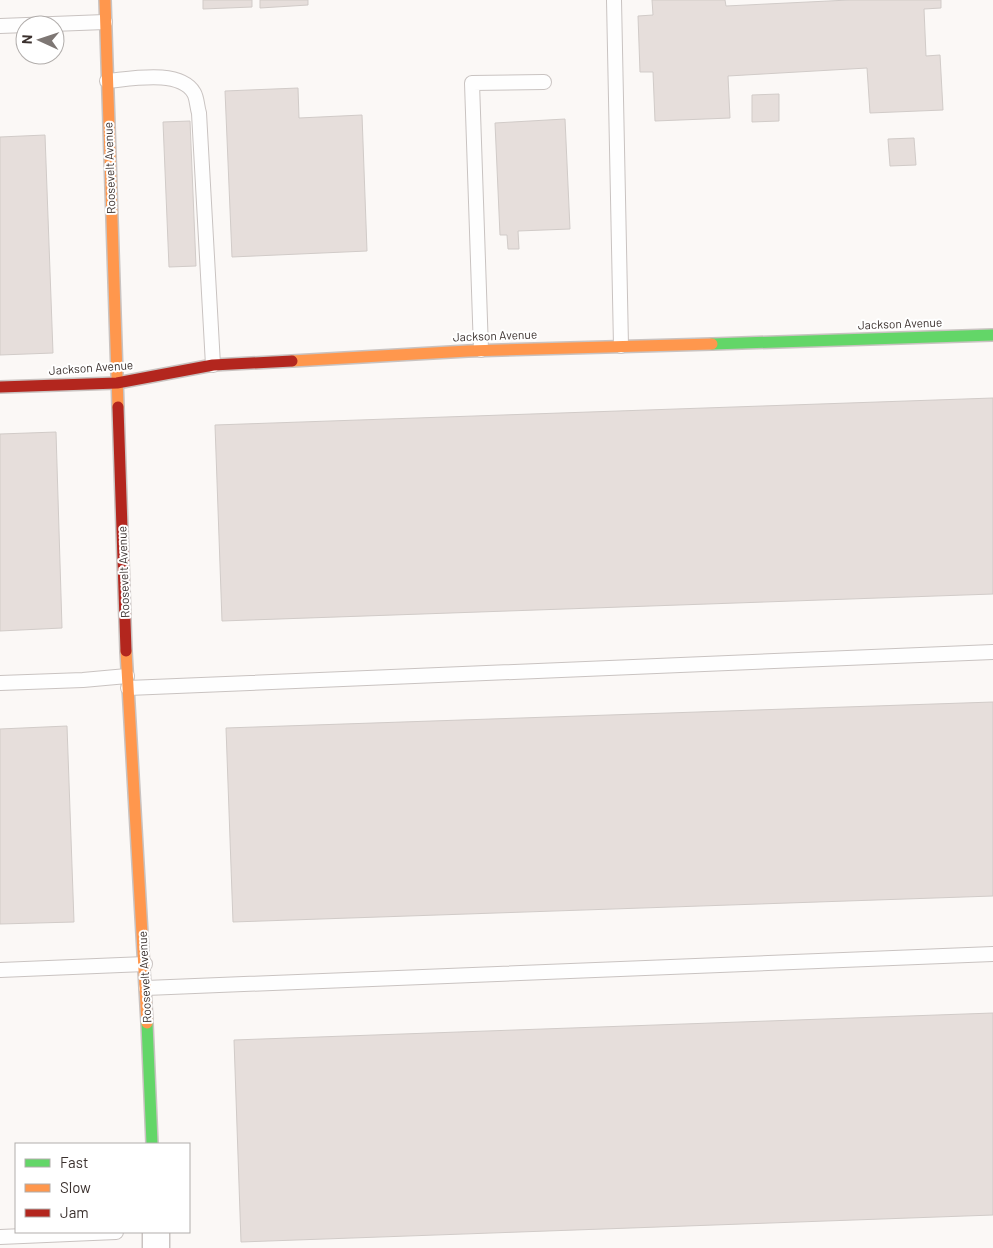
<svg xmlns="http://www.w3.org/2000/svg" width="993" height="1248" font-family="Barlow,sans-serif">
  <rect width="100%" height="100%" fill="#fbf8f6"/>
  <!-- building -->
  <path fill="#e6dedb" stroke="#d1cbc8" d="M203 0H252V7L203 9Z
    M260 0H308V5L260 8Z
    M652 0H725L726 6 849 0H941V8L924 9 926 56 940 55 943 110 870 113 867 68 728 76 730 118 655 121 653 72H640L638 16 653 15Z
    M298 88 299 118 362 115 367 251 232 257 225 91Z
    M779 94V121L752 122V95Z
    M565 119 570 229 518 231 519 249H508L507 235H500L495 123Z
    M190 121 196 266 169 267 163 122Z
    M45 135 53 353 0 355V137Z
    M914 138 916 165 890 166 888 139Z
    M993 398V594L222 621 215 425Z
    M56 432 62 628 0 631V434Z
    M993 702V896L233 922 226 728Z
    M67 726 74 922 0 924V729Z
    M993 1013V1215L241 1242 234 1040Z"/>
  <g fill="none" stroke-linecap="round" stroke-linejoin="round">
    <!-- lane casing -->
    <g stroke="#c9c3c1" stroke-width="16">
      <path id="lane" d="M614 0 621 346
        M0 26 105 22
        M107 81C131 79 180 69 194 93 197 98 197 107 199 113L213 365
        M481 350 472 83 544 82
        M0 683 83 680 127 676
        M128 688 993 652
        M0 970 145 964
        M146 988 993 954
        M0 1237 116 1232"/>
    </g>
    <!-- street casing -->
    <g stroke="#c9c3c1" stroke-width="29">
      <path id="street" d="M156 1232V1248"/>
    </g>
    <!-- fast casing -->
    <g stroke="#c9c3c1" stroke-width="14">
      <path id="fast" d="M712 344 993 335
        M147 1023 152 1144"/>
    </g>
    <!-- slow casing -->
    <g stroke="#c9c3c1" stroke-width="14">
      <path id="slow" d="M105 0 118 407
        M292 361 468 351 712 344
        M126 651 147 1023"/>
    </g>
    <!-- jam casing -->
    <g stroke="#c9c3c1" stroke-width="14">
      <path id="jam" d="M0 387 117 383 213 365 292 361
        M118 407 126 651"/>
    </g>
    <!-- lane -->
    <use href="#lane" stroke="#fefefe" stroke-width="14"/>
    <!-- street -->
    <use href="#street" stroke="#fefefe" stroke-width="26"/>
    <!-- fast -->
    <use href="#fast" stroke="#63d668" stroke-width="11"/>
    <!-- slow -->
    <use href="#slow" stroke="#ff974d" stroke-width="11"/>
    <!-- jam -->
    <use href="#jam" stroke="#b3261e" stroke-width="11"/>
  </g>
  <g text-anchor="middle" stroke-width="4" stroke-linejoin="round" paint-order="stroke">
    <!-- street labels -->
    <g font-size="12" fill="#3b312e" stroke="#fff">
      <text transform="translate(110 168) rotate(-92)" y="4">Roosevelt Avenue</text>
      <text transform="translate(900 324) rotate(-2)" y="4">Jackson Avenue</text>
      <text transform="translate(495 336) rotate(-2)" y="4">Jackson Avenue</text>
      <text transform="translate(91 368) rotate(-4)" y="4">Jackson Avenue</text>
      <text transform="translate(124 572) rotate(-92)" y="4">Roosevelt Avenue</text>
      <text transform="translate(145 977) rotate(-93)" y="4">Roosevelt Avenue</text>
    </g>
  </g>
  <!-- legend -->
  <rect x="15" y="1143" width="175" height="90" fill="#ffffff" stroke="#b1adab"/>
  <rect x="25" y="1159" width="25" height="8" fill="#63d668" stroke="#b1adab"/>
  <text x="60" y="1168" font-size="15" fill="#3b312e">Fast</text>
  <rect x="25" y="1184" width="25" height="8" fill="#ff974d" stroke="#b1adab"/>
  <text x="60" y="1193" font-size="15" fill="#3b312e">Slow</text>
  <rect x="25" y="1209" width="25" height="8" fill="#b3261e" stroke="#b1adab"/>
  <text x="60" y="1218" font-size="15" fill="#3b312e">Jam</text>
  <!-- north arrow -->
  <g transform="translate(40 40) rotate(273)"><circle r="24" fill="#ffffff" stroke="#b1adab"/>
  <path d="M0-4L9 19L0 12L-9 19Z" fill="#7e7774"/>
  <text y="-8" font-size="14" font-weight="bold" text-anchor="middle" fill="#3b312e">N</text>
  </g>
</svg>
